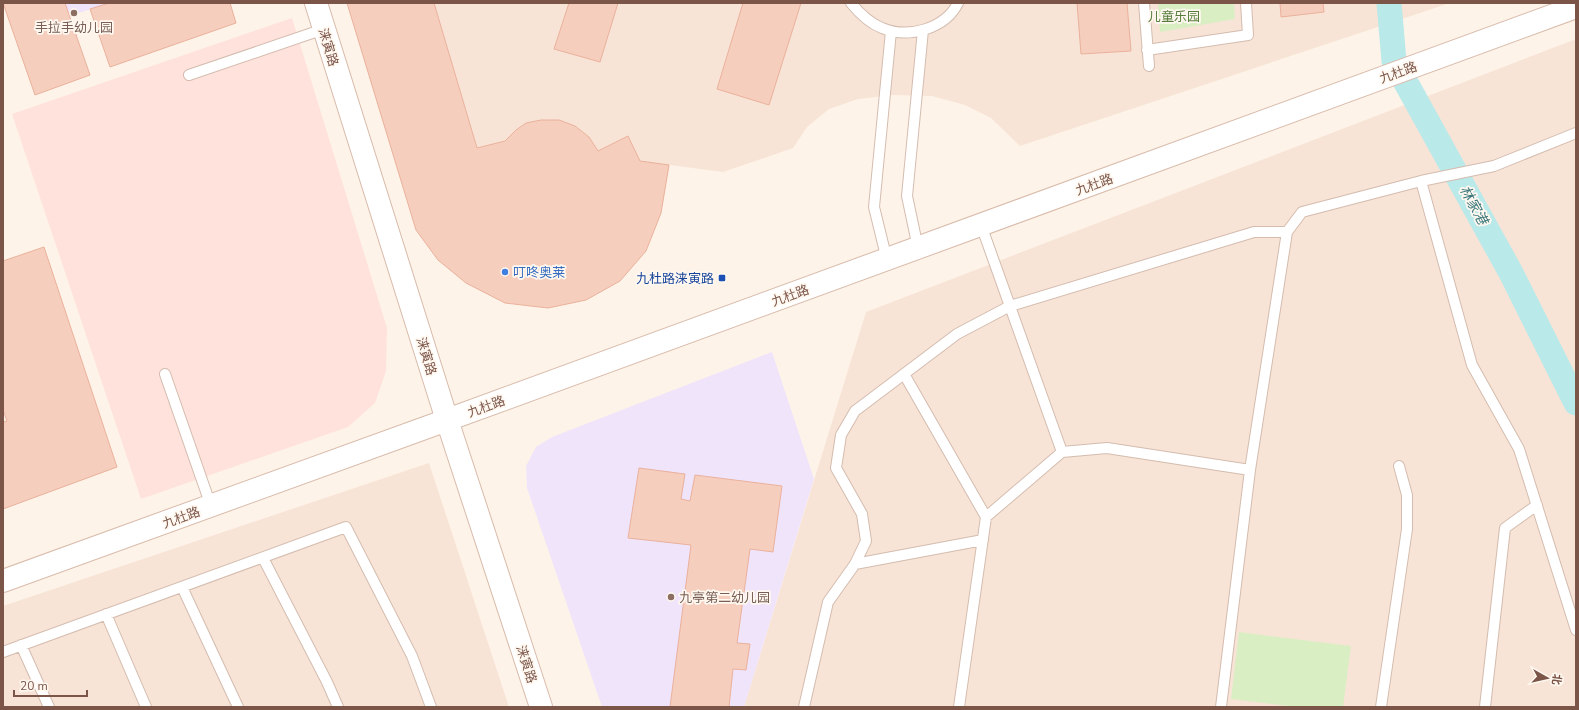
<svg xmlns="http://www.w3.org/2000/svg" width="1579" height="710" font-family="'Nunito Sans','Noto Sans SC',sans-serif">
  <rect width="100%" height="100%" fill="#fef3e8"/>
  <!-- residential -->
  <path fill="#f7e4d6" d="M434 3H1450L1020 146 991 118 965 105 932 96 892 95 858 99 829 109 807 127 793 148 723 172 640 161 628 136 598 151 589 137 575 126 559 120H541L526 123 516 130 505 141 477 148Z
    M1576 39V707H744L866 312Z
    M429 463 509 707H3V606Z"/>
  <!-- commercial -->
  <path fill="#ffe2db" d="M292 18 387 328 386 371 375 403 348 427 141 499 12 114Z"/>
  <!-- education -->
  <path fill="#f0e4fb" d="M65 3H109L70 16Z
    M772 352 814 479 744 707H602L527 488 526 466 536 447 552 437Z"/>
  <!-- green -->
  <path fill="#daeec4" d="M1158 3H1234L1235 19 1160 32Z
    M1239 632 1351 646 1343 707H1296L1231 699Z"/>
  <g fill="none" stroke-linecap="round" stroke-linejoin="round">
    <!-- canal -->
    <path stroke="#bae9ea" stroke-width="25" d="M1389 3 1394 61 1511 273 1576 403"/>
  </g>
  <!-- building -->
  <path fill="#f6cebd" stroke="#eab19c" d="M3 3H65L90 75 35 95Z
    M109 3H230L236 23 110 67 90 9Z
    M347 3H434L477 148 505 141 516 130 526 123 541 120H559L575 126 589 137 598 151 628 136 640 161 669 165 661 213 646 251 620 281 586 300 548 308 505 303 466 283 438 260 416 230Z
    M569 3H618L600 62 554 49Z
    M743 3H801L769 105 717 89Z
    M1077 3H1127L1131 51 1081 54Z
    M1280 3H1323L1324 12 1281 17Z
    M44 247 117 467 3 509V422L7 421 3 410V261Z
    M639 468 685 474 681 499 690 501 695 475 782 486 773 552 750 549 737 643 750 644 746 670 733 669 729 707H670L691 545 628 538Z"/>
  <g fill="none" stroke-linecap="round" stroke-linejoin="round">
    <!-- lane casing -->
    <g stroke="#d4bcaf" stroke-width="12">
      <path id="lane" d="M851 3C860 14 869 23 882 28 908 39 945 29 958 3
        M1144 3 1149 66
        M1147 50 1248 35 1246 3
        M189 75 324 29
        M1421 181 1472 365 1519 449 1576 630
        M981 225 1062 452
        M918 248 907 196 923 30
        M887 260 874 207 891 31
        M165 374 211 506
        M904 374 986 517
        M263 558 327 682 338 707
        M855 564 983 540
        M182 587 238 707
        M106 614 146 707
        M21 645 49 707
        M3 652 346 527 412 656 431 707
        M804 707 828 602 855 564 866 541 862 514 836 468 841 435 855 411 957 334 1010 306 1254 232H1287L1302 212 1421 181 1494 166 1576 133
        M959 707 986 517 1062 452 1107 448 1250 470
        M1221 707 1250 470 1287 232
        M1381 707 1407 529V495L1399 466
        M1485 707 1505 528 1537 505"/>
    </g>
    <!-- secondary casing -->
    <g stroke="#d8bbab" stroke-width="24">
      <path id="secondary" d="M316 3 447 420 541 707
        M3 581 447 420 1576 7"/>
    </g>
    <!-- lane -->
    <use href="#lane" stroke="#fff" stroke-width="10"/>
    <!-- secondary -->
    <use href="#secondary" stroke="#fff" stroke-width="22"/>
  </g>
  <!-- markers -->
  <g fill="#8d6e63" stroke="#fff8f0" stroke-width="1.5">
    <circle cx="74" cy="13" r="4"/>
    <circle cx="671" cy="597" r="4"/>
  </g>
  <circle fill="#3f7fe0" stroke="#fff8f0" stroke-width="1.5" cx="505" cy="272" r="4"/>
  <rect fill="#1a4fb4" stroke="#fff8f0" stroke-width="1.5" x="718" y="274" width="8" height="8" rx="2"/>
  <g text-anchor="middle" stroke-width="3.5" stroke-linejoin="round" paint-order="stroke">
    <!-- park labels -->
    <g font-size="13" fill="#567c3c" stroke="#fff8f0">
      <text x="1174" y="21">儿童乐园</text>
    </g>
    <!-- education labels -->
    <g font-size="13" fill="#785e54" stroke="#fff8f0">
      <text x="74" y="32">手拉手幼儿园</text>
      <text x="679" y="602" text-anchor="start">九亭第二幼儿园</text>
    </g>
    <!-- street labels -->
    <g font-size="13" fill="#7c5549" stroke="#fff8f0">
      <text transform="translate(329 47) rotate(73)" y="5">涞寅路</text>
      <text transform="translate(1398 72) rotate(-20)" y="5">九杜路</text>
      <text transform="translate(1094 184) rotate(-20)" y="5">九杜路</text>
      <text transform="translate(790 295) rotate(-20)" y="5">九杜路</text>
      <text transform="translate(427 356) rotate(73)" y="5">涞寅路</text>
      <text transform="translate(486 406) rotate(-20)" y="5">九杜路</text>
      <text transform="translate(181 517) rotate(-20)" y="5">九杜路</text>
      <text transform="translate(527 664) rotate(72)" y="5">涞寅路</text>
    </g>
    <!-- shop labels -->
    <g font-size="13" fill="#366cbe" stroke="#fff8f0" text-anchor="start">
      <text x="513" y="277">叮咚奥莱</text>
    </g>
    <!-- transit labels -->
    <g font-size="13" fill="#164399" stroke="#fff8f0" text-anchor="end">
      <text x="714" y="283">九杜路涞寅路</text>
    </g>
    <!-- water labels -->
    <g font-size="14" font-style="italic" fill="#38767a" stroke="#fff8f0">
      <text transform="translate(1474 205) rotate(61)" y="5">林家港</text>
    </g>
  </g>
  <!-- border -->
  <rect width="1579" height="710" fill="none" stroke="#7c5549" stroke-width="8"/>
  <!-- north arrow -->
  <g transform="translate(1547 678) rotate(98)" stroke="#fff8f0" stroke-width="3" paint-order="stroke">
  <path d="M0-3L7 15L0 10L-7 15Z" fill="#7c5549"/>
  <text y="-6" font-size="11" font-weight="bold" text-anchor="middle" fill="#7c5549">北</text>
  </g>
  <!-- scale -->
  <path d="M14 690v6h73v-6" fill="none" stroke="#7c5549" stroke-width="2"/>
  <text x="20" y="690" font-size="12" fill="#7c5549" stroke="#fff8f0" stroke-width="3" paint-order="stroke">20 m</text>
</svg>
